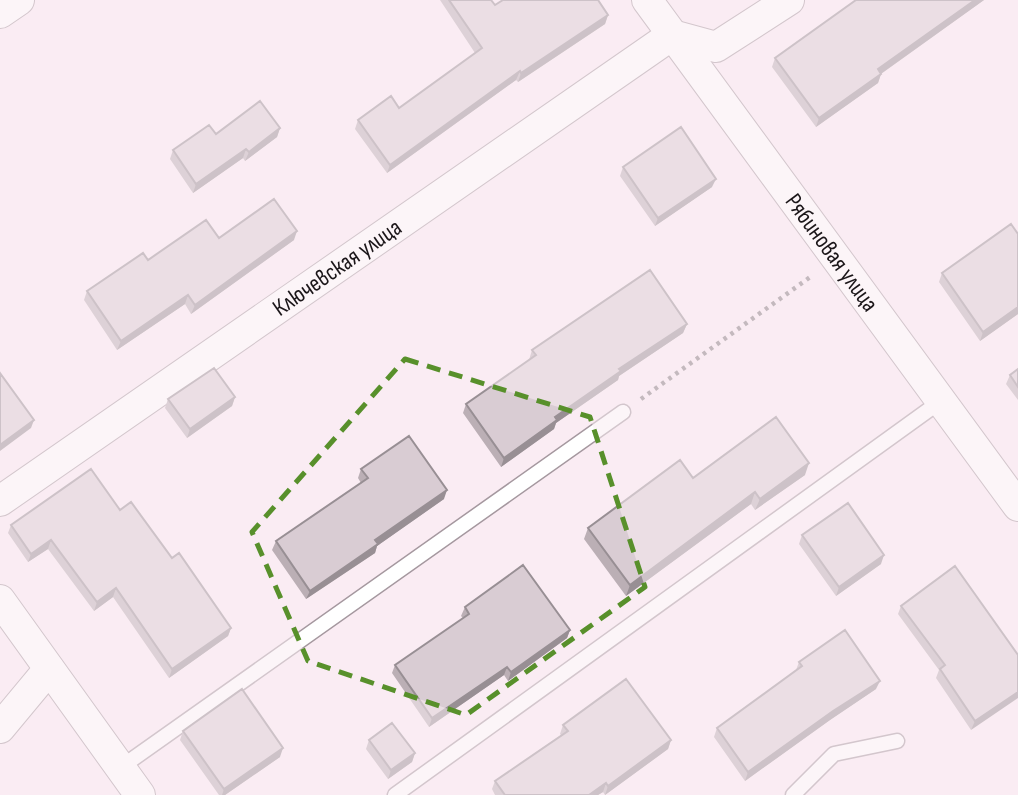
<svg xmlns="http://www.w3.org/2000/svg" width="1018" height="795" font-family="'Sofia Sans Condensed',sans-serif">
  <rect width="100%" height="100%" fill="#faecf3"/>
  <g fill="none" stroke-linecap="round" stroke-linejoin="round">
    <!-- lane casing -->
    <g stroke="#a5989f" stroke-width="17">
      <path id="lane" d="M120 768 623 412
        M395 795 941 401
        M793 795 834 754 897 741"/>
    </g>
    <!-- street casing -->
    <g stroke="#a5989f" stroke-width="32">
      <g id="street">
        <path id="s1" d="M647 0 1018 506"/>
        <path d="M0 13 19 0"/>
        <path id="s2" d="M0 501 672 35 716 47 789 0"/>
        <path d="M0 600 140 795"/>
        <path d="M0 728 49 669"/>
      </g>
    </g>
    <!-- path -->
    <path stroke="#837a7f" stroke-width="4.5" stroke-dasharray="3.5 5" stroke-linecap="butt" d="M641 399 813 275"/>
    <!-- lane -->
    <use href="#lane" stroke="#fff" stroke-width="14"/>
    <!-- street -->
    <use href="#street" stroke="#fff" stroke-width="30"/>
  </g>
  <!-- wall -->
  <path fill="#bbafb5" d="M440 0H491L495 5 608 15 605 24 518 82 516 80 387 173 355 129 358 120 399 108 475 53Z
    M856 0H984L881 74 878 83 816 127 772 67 775 58Z
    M280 128 277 137 245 161 243 158 193 193 170 159 173 150Z
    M623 167 712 187 655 226 620 176Z
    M219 238 294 240 191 314 185 304 117 350 84 300 87 291 148 260Z
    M942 273 1018 314 980 341 939 282Z
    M687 324 683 333 619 376 618 380 556 423 554 429 501 467 463 413 466 404 529 360 532 350Z
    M1018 369V400L1006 384 1010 375Z
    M235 397 232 406 187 438 165 408 168 399Z
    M361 469 444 499 377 546 375 553 306 599 272 550 276 541 361 483 358 478Z
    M805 475 755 510 751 504 626 596 584 539 588 528 693 478Z
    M120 510 172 558 231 628 228 636 169 678 113 597 94 611 48 549 28 562 8 533 11 525Z
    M802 535 881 564 836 596 799 544Z
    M901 606 1018 655 971 730 936 678 939 670 898 614Z
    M465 607 570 630 567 638 508 681 504 675 429 727 392 673 395 665 463 618 461 616Z
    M799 662 876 689 830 720 745 781 714 737 717 728 796 670Z
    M563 725 671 740 668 749 605 795 603 792 598 795H495L492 789 495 781 561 735 560 734Z
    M183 731 280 757 225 795H219L180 740Z
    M369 740 415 753 412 762 388 779 366 749Z"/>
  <!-- shaded-wall -->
  <path fill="#988f94" d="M975 0H984L875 78 878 69Z
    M608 15 605 24 518 82 521 73Z
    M520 71 516 80 387 173 390 165Z
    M881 74 878 83 816 127 819 118Z
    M280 128 277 137 245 161 249 152Z
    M246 149 243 158 193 193 196 184Z
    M716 179 712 187 655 226 658 218Z
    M297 231 294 240 191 314 195 305Z
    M188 295 185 304 117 350 121 341Z
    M1018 307V314L980 341 983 332Z
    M687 324 683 333 619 376 618 380 556 423 554 429 501 467 504 458 555 417 619 369Z
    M235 397 232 406 187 438 190 429Z
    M34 420 31 428 0 451V445Z
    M809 463 805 475 755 510 760 499Z
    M447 490 444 499 377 546 375 553 306 599 310 591 375 540Z
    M755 492 751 504 626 596 630 585Z
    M51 540 48 549 28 562 31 554Z
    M884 555 881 564 836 596 839 587Z
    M116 588 113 597 94 611 97 602Z
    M231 628 228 636 169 678 172 669Z
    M570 630 567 638 508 681 511 672Z
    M507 667 504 675 429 727 432 718Z
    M880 681 876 689 830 720 745 781 748 772 833 711Z
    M1018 692V698L971 730 975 721Z
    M671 740 668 749 605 795 608 786Z
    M283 748 280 757 225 795H222L224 789Z
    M415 753 412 762 388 779 391 770Z
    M606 783 603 792 598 795H589Z"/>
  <!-- building -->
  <path fill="#d9ccd3" stroke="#988f94" stroke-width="2" d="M449 0H491L495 5 503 0H598L608 15 521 73 520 71 390 165 358 120 391 96 399 108 482 48Z
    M856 0H975L878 69 881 74 819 118 775 58Z
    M260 101 280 128 249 152 246 149 196 184 173 150 209 125 216 134Z
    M681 127 716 179 658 218 623 167Z
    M274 199 297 231 195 305 188 295 121 341 87 291 143 253 148 260 206 220 219 238Z
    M1011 224 1018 234V307L983 332 942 273Z
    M650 270 687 324 619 369 621 371 555 417 557 420 504 458 466 404 536 355 532 350Z
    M214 368 235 397 190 429 168 399Z
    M1018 369V387L1010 375Z
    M0 373 34 420 0 445Z
    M776 417 809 463 760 499 755 492 630 585 588 528 680 460 693 478Z
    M409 436 447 490 375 540 378 544 310 591 276 541 368 478 361 469Z
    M91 469 120 510 131 502 172 558 179 553 231 628 172 669 116 588 97 602 51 540 31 554 11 525Z
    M848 503 884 555 839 587 802 535Z
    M523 565 570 630 511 672 507 667 432 718 395 665 469 614 465 607Z
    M955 566 1018 655V692L975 721 940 669 945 665 901 606Z
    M845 630 880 681 833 711 748 772 717 728 802 666 799 662Z
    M626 679 671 740 608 786 606 783 589 795H505L495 781 568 731 563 725Z
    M242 689 283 748 224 789 183 731Z
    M392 723 415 753 391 770 369 740Z"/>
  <!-- marked area -->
  <path d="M0 0H1018V795H0ZM405 359 590 417 645 587 466 715 308 661 252 532Z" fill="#faecf3" fill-opacity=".55" fill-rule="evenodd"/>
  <path fill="none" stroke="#58902b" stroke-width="5" stroke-dasharray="14 9" stroke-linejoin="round" d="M405 359 590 417 645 587 466 715 308 661 252 532Z"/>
  <g text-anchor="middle" stroke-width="5" stroke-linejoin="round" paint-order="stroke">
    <!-- street labels -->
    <g font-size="24" fill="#1b1619" stroke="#fff">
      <text dy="8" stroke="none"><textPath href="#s1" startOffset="313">Рябиновая улица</textPath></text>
      <text dy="8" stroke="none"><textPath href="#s2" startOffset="410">Ключевская улица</textPath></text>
    </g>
  </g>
</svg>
